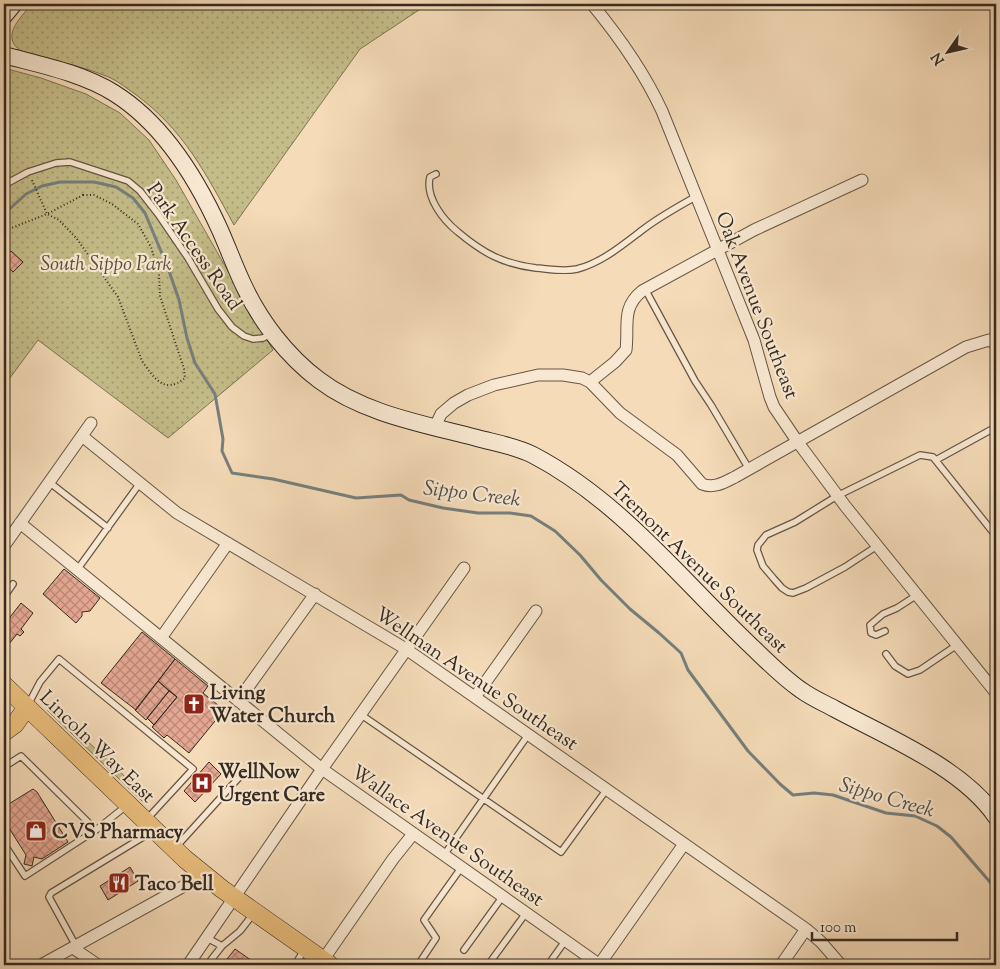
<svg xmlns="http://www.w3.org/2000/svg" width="1000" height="969" font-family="'Sorts Mill Goudy',serif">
  <defs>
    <pattern id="park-dots" width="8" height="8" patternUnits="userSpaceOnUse" patternTransform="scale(1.25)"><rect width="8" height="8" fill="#c4bd89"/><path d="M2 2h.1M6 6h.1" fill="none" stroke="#a09a70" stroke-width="1.8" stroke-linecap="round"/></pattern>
    <pattern id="building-cross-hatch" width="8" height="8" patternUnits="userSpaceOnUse" patternTransform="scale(1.25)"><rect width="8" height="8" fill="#e5a793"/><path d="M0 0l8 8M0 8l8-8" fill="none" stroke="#ba8878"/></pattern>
  </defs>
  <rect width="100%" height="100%" fill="#f5dbb8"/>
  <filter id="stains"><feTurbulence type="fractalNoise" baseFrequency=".004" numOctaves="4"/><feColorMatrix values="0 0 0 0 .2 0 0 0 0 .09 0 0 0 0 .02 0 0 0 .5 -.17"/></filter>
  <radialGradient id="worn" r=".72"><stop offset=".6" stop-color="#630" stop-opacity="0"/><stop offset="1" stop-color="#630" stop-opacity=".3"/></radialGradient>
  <!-- grass -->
  <path fill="#c4bd89" stroke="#7c7455" d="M51 707 149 799 143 802 47 710Z"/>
  <!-- park -->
  <path fill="url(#park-dots)" stroke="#7c7455" d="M32 4H428L360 49 234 225C206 174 184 130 135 94 126 88 117 80 106 76 79 65 49 60 21 51 0 37 20 18 32 4Z
    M4 68 41 78 86 94 120 113 149 140 176 180 273 350 168 438 38 340 4 386Z"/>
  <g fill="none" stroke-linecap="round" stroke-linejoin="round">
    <!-- stream -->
    <path stroke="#767f7d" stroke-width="3" d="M4 214 26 194 42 186 60 182H94L116 187 133 198 145 213 168 268 179 300 187 338 195 363 215 394 223 439 222 451 232 473 273 479 356 498 401 495 409 500 443 508 478 513H510L531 516 555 531 580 555 601 580 630 609 659 633 681 653 688 670 748 751 780 784 793 795 814 793 833 795 886 813 915 816 937 826 951 837 996 889"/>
  </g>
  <!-- building -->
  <path fill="url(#building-cross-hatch)" stroke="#352a21" d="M11 251 23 262 13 272 4 263V258Z
    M64 569 100 598 90 611 82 612V616L76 623 43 594Z
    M21 603 33 613 21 629 24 632 20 636 17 634 9 644 4 640V625Z
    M142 632 175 659 136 710 101 683Z
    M175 659 208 686 203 693 224 710 189 753 167 735 164 738 152 727 177 697 158 681Z
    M158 681 169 691 146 720 135 710Z
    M169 691 177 697 154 725 147 718Z
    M209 762 221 774 195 802 184 791Z
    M33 789 37 792 68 842 42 859 34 857 32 866 24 864 26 855 4 820V807Z
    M130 867 138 881 108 900 100 886Z
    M235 949 258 965H236L227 959Z"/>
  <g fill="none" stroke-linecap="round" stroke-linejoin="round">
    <!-- lane casing -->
    <g stroke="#655647" stroke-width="8">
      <path id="lane" d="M436 174 430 177C425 197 443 220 458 232 483 253 503 264 536 268 549 269 563 272 577 269 602 263 625 243 645 228 661 216 679 206 697 196
        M4 185 28 172 56 163 70 162 128 181 140 191 158 214 188 258 218 309 232 327 244 336 253 339 263 338 271 334
        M645 289 695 381 711 405 749 469
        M936 460 996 427
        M49 482 108 528
        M877 546 845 567 806 588 793 593 788 592 782 588 774 579 763 566 757 550 758 545 766 535 795 522 837 496 920 455 933 457 996 536
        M77 570 140 483
        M4 597 13 584
        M885 631 876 635 871 633 870 625 883 614 897 608 917 595
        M886 654 895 666 908 674 920 670 957 645
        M28 705 40 682 59 659 193 769 147 819
        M360 714 561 852 607 789
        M4 767 21 756 96 830 126 806
        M4 844 25 876 96 830
        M176 847 244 772
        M444 855 528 735
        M207 938 222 946
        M76 946 49 897 51 893 153 831
        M464 950 503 896
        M207 965 222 946 240 931 254 913
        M295 965 304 950
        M418 965 436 938 424 920 461 868
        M488 965 526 913
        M548 965 565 941"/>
    </g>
    <!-- street casing -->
    <g stroke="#655647" stroke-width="13">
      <path id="street" d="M592 4C620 38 644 72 662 111L754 340 770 397 774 407 797 441 846 507 996 693
        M590 382 615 362 626 350C629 326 621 308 642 291L754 230 862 180
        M435 427 441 414 454 403 468 395 494 385 538 375H563L582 378 590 382 620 413 677 455 702 484C714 489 725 482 735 477L966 347 989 340 996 344
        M82 436 177 513 406 649 806 929 821 942 841 965
        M20 523 322 769 600 965
        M4 546 91 423
        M161 638 228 543
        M475 697 536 611
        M238 701 315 594
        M73 948 98 965
        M323 960 393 859 413 834
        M41 965 204 875
        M188 965 322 769 464 568
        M599 965 684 844
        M781 965 806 929"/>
    </g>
    <!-- secondary casing -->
    <g stroke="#352a21" stroke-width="18">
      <path id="secondary" d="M4 16 14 4
        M4 55C41 65 82 73 114 93 162 123 197 179 220 230 228 248 235 267 243 284 260 321 287 356 319 380 364 414 424 424 477 438 496 443 515 446 533 455 619 500 679 577 748 643 765 659 782 677 801 690 812 698 824 703 835 709 887 737 963 768 996 817"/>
    </g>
    <!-- primary casing -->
    <g stroke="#352a21" stroke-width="19">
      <path id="primary" d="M4 685 185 859 222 889 330 965
        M4 732 15 724 27 707"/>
    </g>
    <!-- path -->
    <path stroke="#352a21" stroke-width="2" stroke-dasharray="1 2.5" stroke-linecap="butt" d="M83 195H94L112 204 138 224 151 247 159 274 160 296 184 369 185 378C164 395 154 378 142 361L118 297 77 239 59 220 47 214Z
      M4 234 9 229 47 214 31 178"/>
    <!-- lane -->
    <use href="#lane" stroke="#f8e8d1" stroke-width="5.5"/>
    <!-- street -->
    <use href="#street" stroke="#f8e8d1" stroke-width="11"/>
    <!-- secondary -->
    <use href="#secondary" stroke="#f8e8d1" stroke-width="16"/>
    <!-- primary -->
    <use href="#primary" stroke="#eabe7c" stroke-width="18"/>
  </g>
  <!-- icons -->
  <defs>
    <g id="church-square" transform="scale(1.125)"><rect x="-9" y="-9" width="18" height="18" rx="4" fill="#8f2418" stroke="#f8e8d1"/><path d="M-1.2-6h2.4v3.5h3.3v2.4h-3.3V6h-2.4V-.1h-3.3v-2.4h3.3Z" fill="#fff"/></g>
    <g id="hospital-square" transform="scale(1.125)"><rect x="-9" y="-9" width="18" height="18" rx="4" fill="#8f2418" stroke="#f8e8d1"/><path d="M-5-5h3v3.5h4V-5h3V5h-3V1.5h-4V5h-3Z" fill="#fff"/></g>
    <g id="shop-square" transform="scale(1.125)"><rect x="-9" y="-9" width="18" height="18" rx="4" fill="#8f2418" stroke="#f8e8d1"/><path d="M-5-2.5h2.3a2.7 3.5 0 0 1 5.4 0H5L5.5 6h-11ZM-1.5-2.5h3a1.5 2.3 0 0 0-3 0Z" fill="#fff"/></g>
    <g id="restaurant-square" transform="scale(1.125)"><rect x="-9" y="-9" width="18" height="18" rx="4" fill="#8f2418" stroke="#f8e8d1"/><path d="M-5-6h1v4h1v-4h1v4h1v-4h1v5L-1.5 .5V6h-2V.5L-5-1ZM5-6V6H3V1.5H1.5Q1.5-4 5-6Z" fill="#fff"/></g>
  </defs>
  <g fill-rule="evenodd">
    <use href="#church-square" x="194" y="704"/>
    <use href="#hospital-square" x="202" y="783"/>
    <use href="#shop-square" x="36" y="831"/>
    <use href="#restaurant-square" x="119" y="883"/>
  </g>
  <g text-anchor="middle" stroke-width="4.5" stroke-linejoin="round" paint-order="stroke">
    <!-- street labels -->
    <g font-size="20" fill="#352a21" stroke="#f8e8d1">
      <text transform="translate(195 246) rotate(55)" y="7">Park Access Road</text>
      <text transform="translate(758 305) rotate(69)" y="7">Oak Avenue Southeast</text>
      <text transform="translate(700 567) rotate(44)" y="7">Tremont Avenue Southeast</text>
      <text transform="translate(477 678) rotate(34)" y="7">Wellman Avenue Southeast</text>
      <text transform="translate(98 746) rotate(44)" y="7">Lincoln Way East</text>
      <text transform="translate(448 835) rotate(35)" y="7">Wallace Avenue Southeast</text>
    </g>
    <!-- park labels -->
    <g font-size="20" font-style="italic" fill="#594f3b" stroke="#f8e8d1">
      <text x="106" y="270">South Sippo Park</text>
    </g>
    <!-- poi labels -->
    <g font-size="20" font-weight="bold" fill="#352a21" stroke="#f8e8d1" text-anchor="start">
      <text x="210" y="699">Living<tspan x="210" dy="23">Water Church</tspan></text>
      <text x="218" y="778">WellNow<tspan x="218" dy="23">Urgent Care</tspan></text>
      <text x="52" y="838">CVS Pharmacy</text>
      <text x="135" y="890">Taco Bell</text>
    </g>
    <!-- water labels -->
    <g font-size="21" font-style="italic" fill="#504e47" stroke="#f8e8d1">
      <text transform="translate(472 493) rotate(7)" y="7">Sippo Creek</text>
      <text transform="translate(887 797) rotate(16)" y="7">Sippo Creek</text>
    </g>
  </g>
  <!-- margin -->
  <rect width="1000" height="969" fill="none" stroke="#f5dbb8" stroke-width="20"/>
  <rect x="5" y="5" width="990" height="959" fill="none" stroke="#352a21" stroke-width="2.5"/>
  <rect x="10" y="10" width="980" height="949" fill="none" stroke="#352a21"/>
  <!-- north arrow -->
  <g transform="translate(948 52) rotate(236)" stroke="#f8e8d1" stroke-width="4" paint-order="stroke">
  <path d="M0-4L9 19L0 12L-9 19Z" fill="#352a21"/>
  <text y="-8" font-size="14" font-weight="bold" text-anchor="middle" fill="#352a21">N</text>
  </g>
  <!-- scale -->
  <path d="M812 932v8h145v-8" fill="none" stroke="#352a21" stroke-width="2.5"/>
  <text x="820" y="932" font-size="15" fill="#352a21" stroke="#f8e8d1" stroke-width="4" paint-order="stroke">100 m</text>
  <rect width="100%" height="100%" filter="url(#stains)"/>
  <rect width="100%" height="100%" fill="url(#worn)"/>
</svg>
